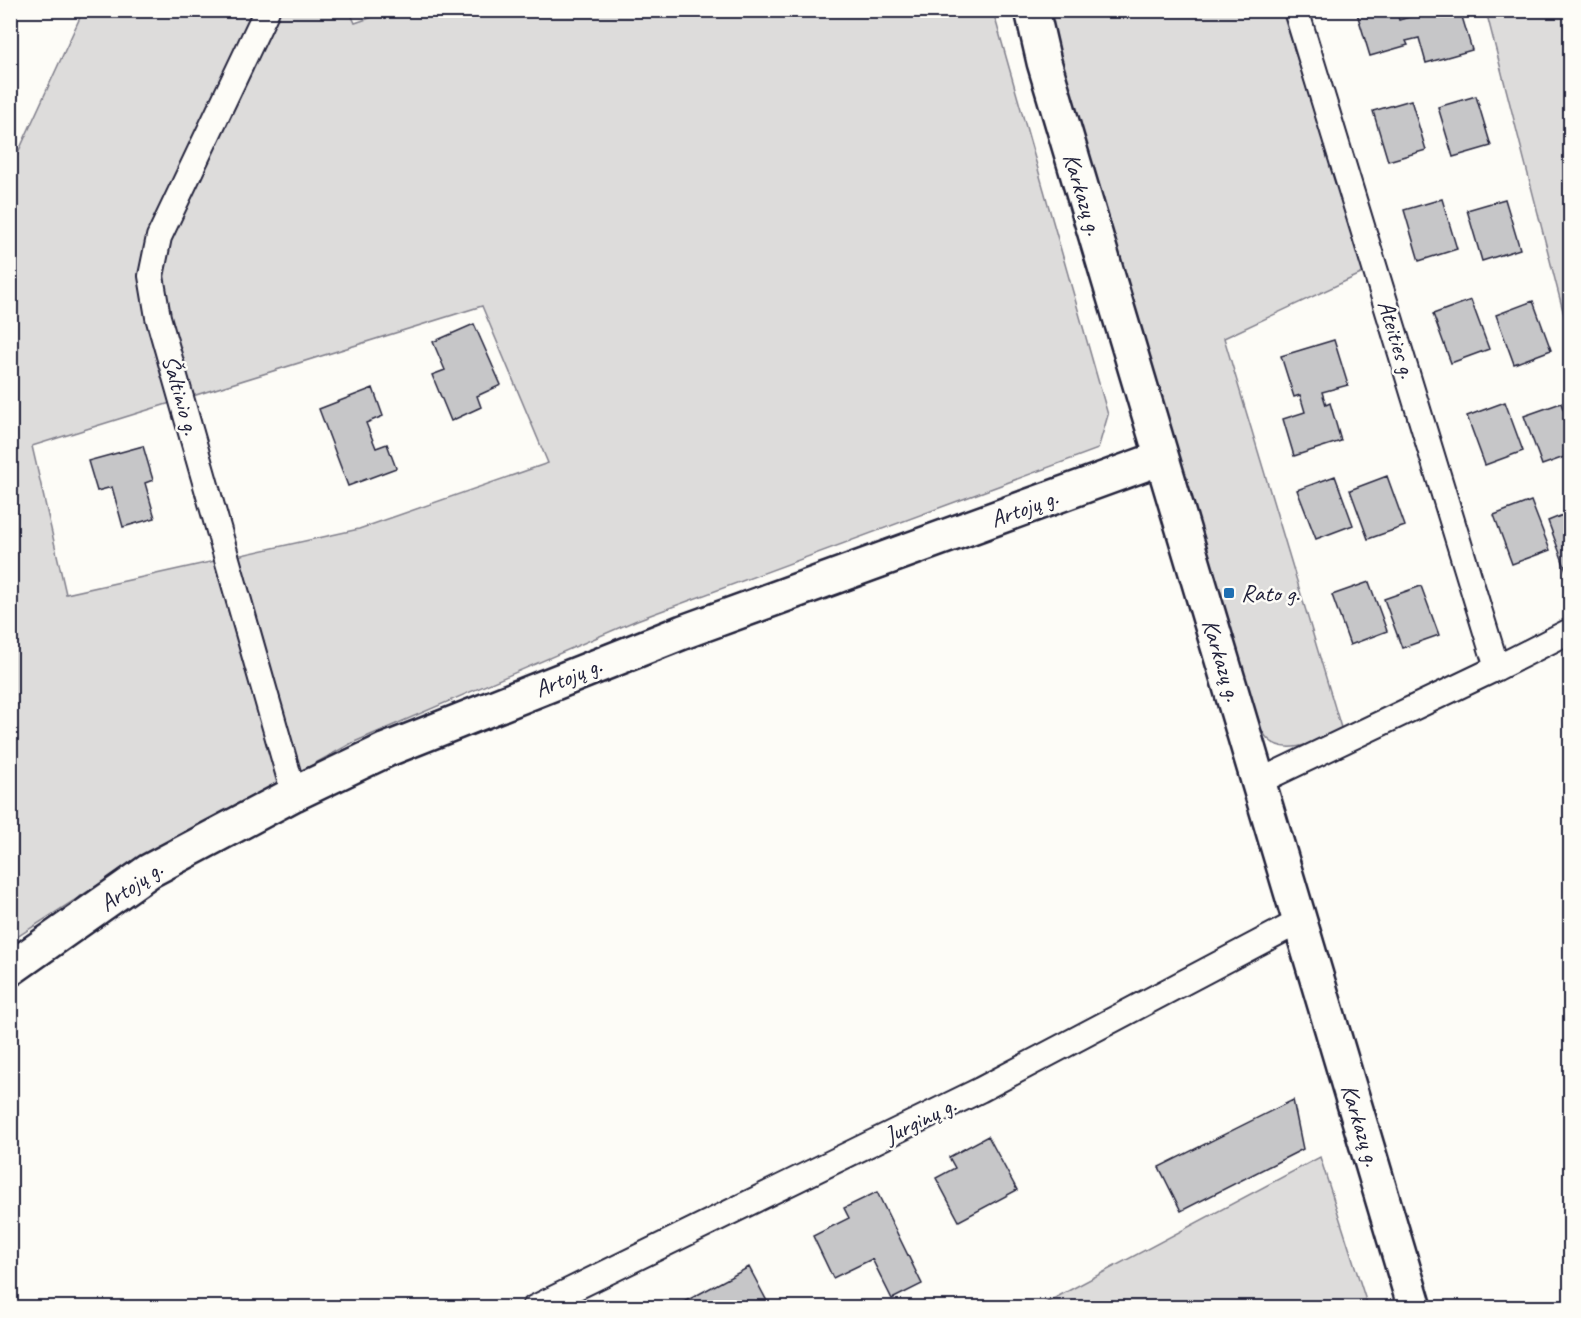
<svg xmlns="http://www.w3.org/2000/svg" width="1581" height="1318" font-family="Caveat,sans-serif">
  <rect width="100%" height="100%" fill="#fdfcf7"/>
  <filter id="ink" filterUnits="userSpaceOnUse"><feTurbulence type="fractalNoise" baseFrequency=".0167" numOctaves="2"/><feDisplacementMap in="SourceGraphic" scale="12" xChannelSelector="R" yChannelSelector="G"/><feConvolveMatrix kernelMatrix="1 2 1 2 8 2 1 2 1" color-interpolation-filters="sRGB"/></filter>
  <g filter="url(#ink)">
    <!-- green -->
    <path fill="#dddcdb" stroke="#807f8b" stroke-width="1.5" fill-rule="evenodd" d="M322 10 326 12 327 11 349 10 355 23 393 10 993 11 1108 415 1098 449 637 620 352 743 123 869 11 941V168L83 11ZM482 306 548 463 359 529 66 594 32 446Z
      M1050 11H1282L1365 272 1224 338 1342 731C1321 739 1287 758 1268 739 1263 734 1259 725 1255 718L1069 97Z
      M1486 11H1570V338Z
      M1320 1157 1368 1307H1038Z"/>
    <!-- building -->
    <path fill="#c6c6c8" stroke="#22223b" stroke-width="1.5" d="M1356 10H1396L1399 20 1416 15 1415 10H1460L1472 50 1426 63 1419 38 1406 41 1408 45 1370 56Z
      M1476 96 1491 146 1453 157 1438 107Z
      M1411 100 1426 150 1388 161 1373 111Z
      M1442 199 1457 249 1419 261 1404 210Z
      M1505 199 1520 249 1482 261 1467 210Z
      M1471 300 1489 349 1451 363 1433 314Z
      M1533 301 1551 350 1514 364 1496 315Z
      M474 324 501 385 477 396 481 407 451 421 432 375 445 370 433 342Z
      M1334 340 1348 385 1322 392 1326 405 1330 403 1341 441 1294 456 1283 419 1305 412 1300 395 1294 397 1281 356Z
      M373 388 383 416 366 423 376 448 387 444 396 468 348 486 319 409Z
      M1505 402 1523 451 1485 465 1467 416Z
      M1561 403 1570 428V455L1542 465 1524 416Z
      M143 446 153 480 145 483 155 518 123 527 112 487 97 491 88 461Z
      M1335 476 1353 525 1316 539 1297 490Z
      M1387 476 1405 526 1368 539 1350 490Z
      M1531 501 1550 550 1512 564 1494 515Z
      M1570 512V568L1566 570 1548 521Z
      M1369 582 1387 631 1350 645 1332 595Z
      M1421 586 1439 635 1402 648 1384 599Z
      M1293 1100 1303 1149 1181 1211 1159 1167Z
      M988 1136 1017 1190 959 1221 936 1178 955 1168 949 1157Z
      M877 1192 922 1284 892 1299 872 1259 833 1278 813 1236 849 1218 844 1208Z
      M749 1267 769 1305 764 1308H673Z"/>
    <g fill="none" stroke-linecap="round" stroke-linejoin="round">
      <!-- street casing -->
      <g stroke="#22223b" stroke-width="28">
        <path id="street" d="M267 10 159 237 151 276 158 317 294 794
          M1296 10 1497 668
          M1258 782 1497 668 1570 631
          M534 1308 980 1090 1300 921"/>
      </g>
      <!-- secondary casing -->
      <g stroke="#22223b" stroke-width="38">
        <path id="secondary" d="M1032 10 1044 62 1415 1308
          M10 969 149 871 294 794 386 750 683 632 1161 458"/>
      </g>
      <!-- street -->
      <use href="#street" stroke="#fdfcf7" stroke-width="24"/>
      <!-- secondary -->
      <use href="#secondary" stroke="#fdfcf7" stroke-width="33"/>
    </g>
  </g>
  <!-- markers -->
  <rect fill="#1f6fb2" stroke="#fdfcf7" stroke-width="2" x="1223" y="587" width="12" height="12" rx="3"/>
  <g text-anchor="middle" stroke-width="5" stroke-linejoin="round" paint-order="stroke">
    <!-- street labels -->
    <g font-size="24" fill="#22223b" stroke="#fdfcf7">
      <text transform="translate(1083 194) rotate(73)" y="8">Karkazų g.</text>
      <text transform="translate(1397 339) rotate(73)" y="8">Ateities g.</text>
      <text transform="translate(181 395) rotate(74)" y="8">Šaltinio g.</text>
      <text transform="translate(1024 508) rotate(-20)" y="8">Artojų g.</text>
      <text transform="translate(1222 660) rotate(73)" y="8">Karkazų g.</text>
      <text transform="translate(568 677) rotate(-22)" y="8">Artojų g.</text>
      <text transform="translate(131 886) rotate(-34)" y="8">Artojų g.</text>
      <text transform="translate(920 1120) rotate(-26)" y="8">Jurginų g.</text>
      <text transform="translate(1361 1125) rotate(73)" y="8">Karkazų g.</text>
    </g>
    <!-- poi labels -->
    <g font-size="24" fill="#22223b" stroke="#fdfcf7" text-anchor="start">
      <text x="1241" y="601">Rato g.</text>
    </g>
  </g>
  <!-- margin -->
  <rect width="1581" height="1318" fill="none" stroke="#fdfcf7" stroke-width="36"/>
  <rect x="18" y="18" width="1545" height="1282" fill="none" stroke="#22223b" stroke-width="2" filter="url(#ink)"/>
</svg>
